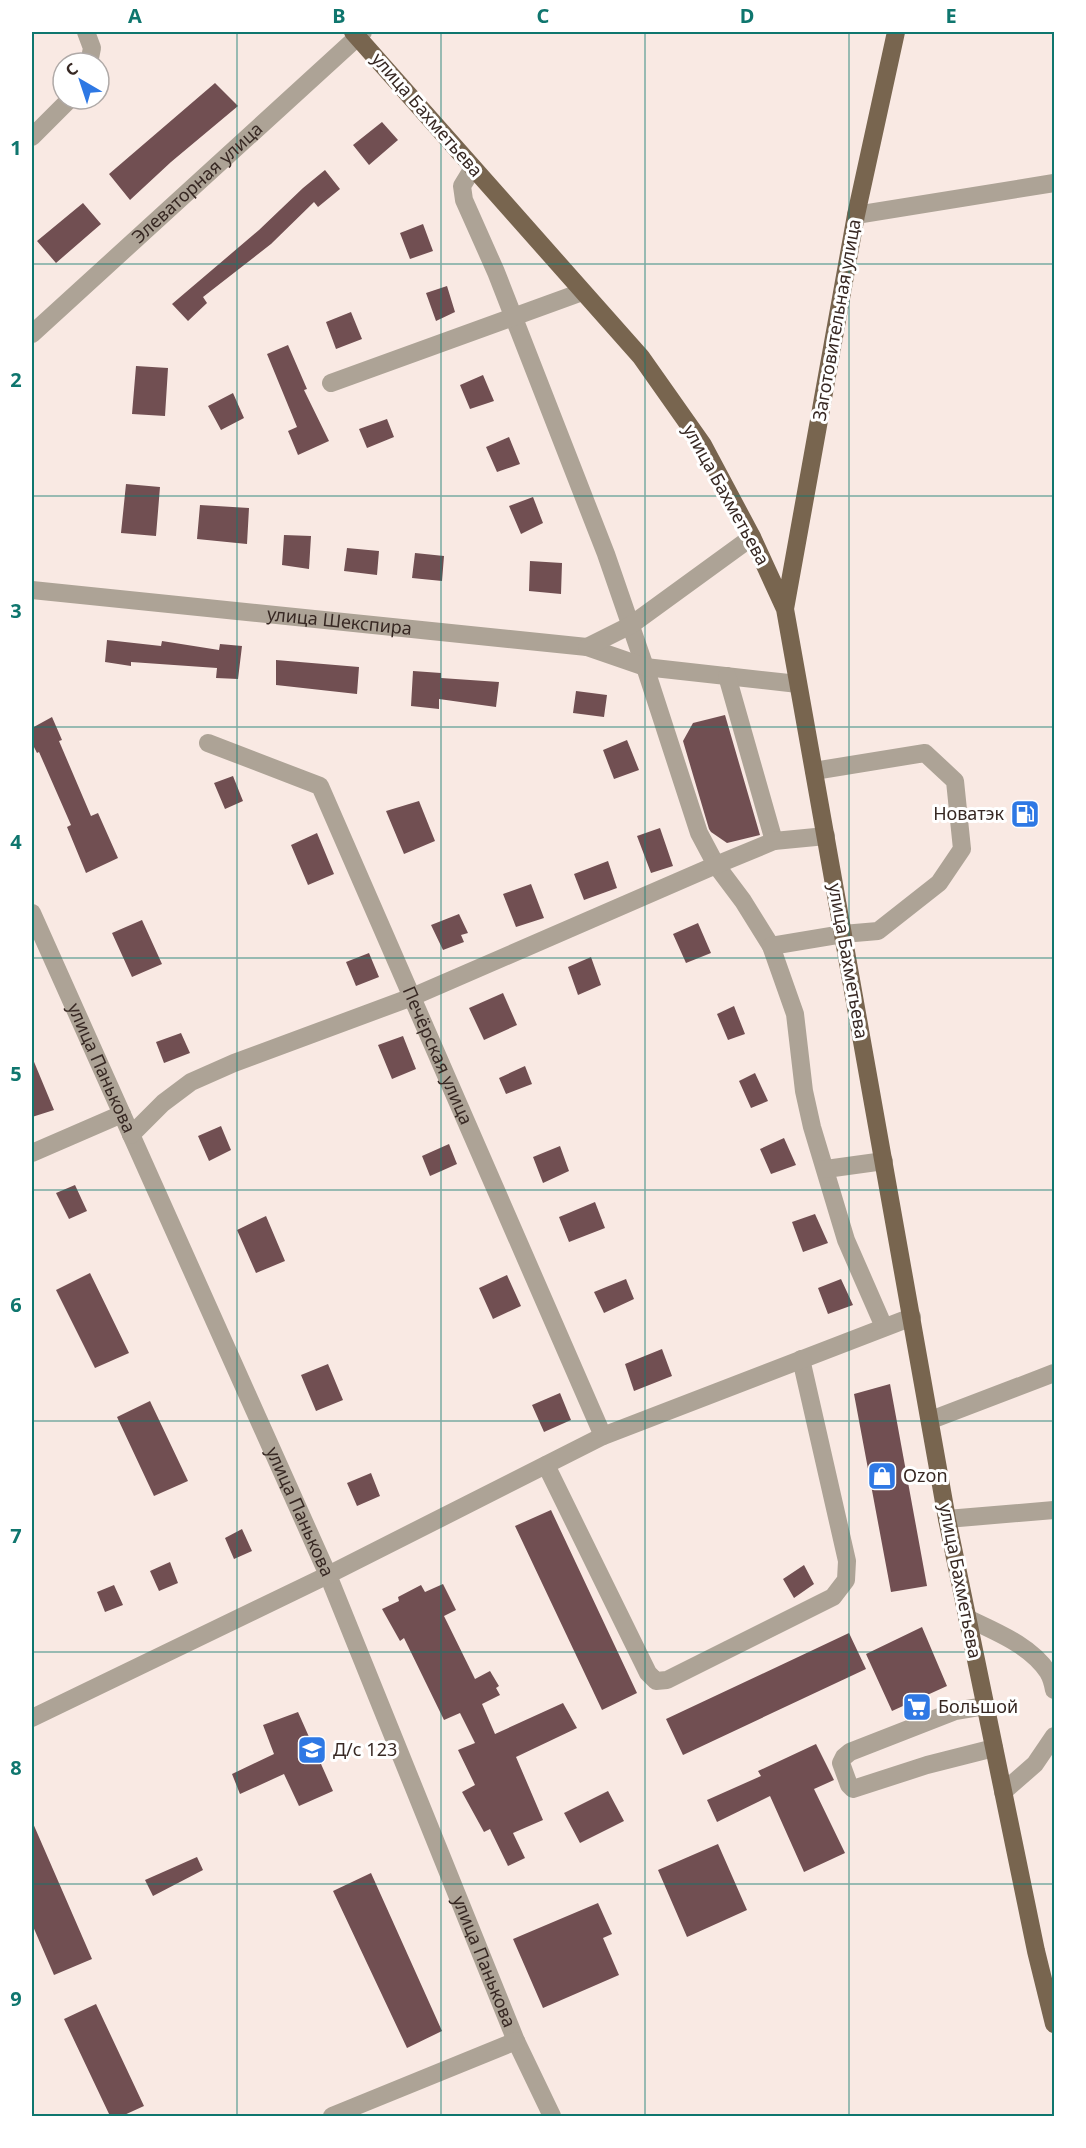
<svg xmlns="http://www.w3.org/2000/svg" width="1086" height="2148" font-family="'Noto Sans',sans-serif">
  <rect width="100%" height="100%" fill="#f9e9e3"/>
  <!-- building -->
  <path fill="#714f52" d="M215 83 238 106 171 162 130 200 109 174Z
    M382 122 398 140 369 165 353 145Z
    M325 170 340 189 318 207 314 202 271 244 203 297 207 303 188 321 172 304 259 230 303 188Z
    M83 203 101 224 56 263 37 241Z
    M423 224 433 251 410 259 400 233Z
    M447 286 455 312 436 321 426 293Z
    M351 312 362 339 336 349 326 322Z
    M288 345 307 389 304 390 329 441 298 455 288 431 297 427 267 354Z
    M136 366 168 368 165 416 132 414Z
    M483 375 494 401 470 409 460 385Z
    M233 393 244 418 221 430 208 406Z
    M387 419 394 437 367 448 359 429Z
    M509 437 520 464 497 472 486 447Z
    M126 484 160 487 156 536 121 533Z
    M533 497 543 523 521 534 509 506Z
    M200 505 249 508 247 544 197 539Z
    M284 535 311 536 309 569 282 565Z
    M347 548 379 551 377 575 344 571Z
    M415 553 444 556 442 581 412 578Z
    M530 561 562 563 561 594 529 591Z
    M107 640 161 646 162 641 219 650 220 644 242 646 238 679 216 678 217 668 131 662V666L105 662Z
    M276 660 359 667 357 694 276 685Z
    M413 671 441 673V678L499 682 496 707 439 699V709L411 706Z
    M576 691 607 695 604 717 573 713Z
    M725 715 760 835 727 843 711 832 709 829 683 741 693 723Z
    M52 717 62 740 59 741 91 816 98 813 118 858 86 873 67 827 71 825 39 752 37 753 32 743V728Z
    M627 740 639 770 614 779 603 750Z
    M233 776 243 801 225 809 214 783Z
    M419 801 435 841 404 854 386 811Z
    M660 828 673 866 651 873 637 836Z
    M317 833 334 874 308 885 291 845Z
    M608 861 617 888 584 900 574 874Z
    M531 884 544 918 516 927 503 894Z
    M459 914 468 933 461 935 464 942 443 950 431 925Z
    M142 920 162 964 132 977 112 933Z
    M698 923 711 953 686 963 673 934Z
    M369 953 379 977 356 986 346 962Z
    M591 957 601 985 578 995 568 967Z
    M503 993 517 1025 484 1040 469 1008Z
    M734 1006 745 1034 728 1040 717 1014Z
    M181 1033 190 1053 164 1063 156 1042Z
    M403 1036 416 1069 392 1079 378 1045Z
    M32 1057 54 1110 32 1117Z
    M525 1066 532 1084 506 1094 499 1078Z
    M755 1073 768 1101 751 1108 739 1081Z
    M221 1126 231 1150 209 1161 198 1136Z
    M784 1138 796 1165 771 1174 760 1149Z
    M449 1144 457 1164 430 1176 422 1156Z
    M560 1146 569 1171 543 1183 533 1157Z
    M75 1185 87 1211 69 1219 56 1193Z
    M595 1202 605 1228 569 1242 559 1217Z
    M815 1214 828 1243 803 1252 792 1222Z
    M266 1216 285 1261 256 1273 237 1230Z
    M90 1273 129 1353 95 1368 56 1290Z
    M507 1275 521 1306 493 1319 479 1288Z
    M626 1279 634 1299 604 1313 594 1292Z
    M841 1279 853 1305 828 1314 818 1288Z
    M662 1349 672 1376 634 1391 625 1364Z
    M328 1364 343 1400 316 1411 301 1375Z
    M890 1384 927 1586 891 1592 854 1394Z
    M560 1393 571 1420 544 1432 532 1405Z
    M150 1401 188 1481 154 1496 117 1417Z
    M371 1473 380 1496 357 1506 347 1483Z
    M551 1510 637 1693 602 1710 515 1526Z
    M242 1529 252 1551 234 1559 225 1538Z
    M170 1562 178 1583 159 1591 150 1571Z
    M804 1565 814 1584 794 1598 783 1579Z
    M443 1584 456 1610 444 1616 475 1679 490 1671 499 1686 496 1688 500 1695 482 1704 495 1734 563 1703 577 1728 516 1757 543 1820 513 1833 525 1858 508 1866 490 1829 484 1832 462 1792 475 1785 458 1750 475 1743 460 1713 444 1720 404 1638 400 1641 382 1609 399 1601 398 1597 421 1585 425 1592Z
    M114 1585 123 1605 105 1612 97 1592Z
    M922 1627 947 1686 892 1711 866 1654Z
    M849 1633 866 1669 683 1755 666 1719Z
    M298 1712 333 1791 299 1806 284 1774 240 1794 232 1774 274 1754 263 1725Z
    M816 1744 834 1780 814 1789 845 1853 804 1872 770 1796 717 1822 707 1800 761 1776 758 1771Z
    M608 1791 624 1821 580 1843 564 1813Z
    M32 1821 92 1959 54 1975 32 1924Z
    M718 1844 747 1910 687 1937 658 1870Z
    M197 1857 203 1870 153 1896 145 1880Z
    M371 1873 442 2031 407 2048 333 1891Z
    M598 1903 612 1934 603 1938 619 1975 543 2008 513 1939Z
    M96 2004 144 2106 122 2116H110L64 2019Z"/>
  <g fill="none" stroke-linecap="round" stroke-linejoin="round">
    <!-- minor -->
    <g stroke="#ada396" stroke-width="18">
      <path d="M86 32 92 48 89 63"/>
      <path d="M32 137 70 99"/>
      <path d="M473 168 462 186 464 200 496 272 606 554 645 667 699 833 716 865 743 901 771 946 795 1014 804 1091 812 1127 846 1240 884 1327"/>
      <path d="M856 215 1054 183"/>
      <path id="s1" d="M32 334 363 32"/>
      <path d="M331 383 582 292"/>
      <path id="s2" d="M32 590 587 647 645 667 798 684"/>
      <path d="M587 647 631 625 752 537"/>
      <path d="M727 676 774 841"/>
      <path id="s3" d="M208 743 320 786 603 1436"/>
      <path id="s4" d="M32 913 328 1575 516 2041 552 2116"/>
      <path d="M771 946 843 934 878 931 939 883 962 849 955 781 925 753 814 771"/>
      <path d="M131 1135 163 1103 191 1082 234 1063 412 997 716 865 774 841 826 836"/>
      <path d="M32 1153 122 1114"/>
      <path d="M826 1169 884 1161"/>
      <path d="M931 1420 1054 1373"/>
      <path d="M546 1465 648 1673 656 1681 667 1680 833 1597 846 1580 847 1561 801 1359"/>
      <path d="M947 1519 1054 1510"/>
      <path d="M967 1618C996 1632 1030 1645 1048 1672 1051 1677 1053 1684 1054 1690"/>
      <path d="M985 1706 955 1711 850 1752 844 1757 841 1763 849 1785 853 1789 927 1765 994 1748"/>
      <path d="M32 1718 328 1575 603 1436 912 1317"/>
      <path d="M1003 1792 1035 1764 1054 1736"/>
      <path d="M332 2116 516 2041"/>
    </g>
    <!-- major -->
    <path stroke="#78654f" stroke-width="18" d="M353 32 641 357 703 445 752 537 785 609 947 1519 1036 1951 1054 2024
      M785 609 856 215 896 32"/>
  </g>
  <!-- grid -->
  <path fill="none" stroke="#0f766e" stroke-width="1.5" stroke-opacity="0.55" d="M237 32V2116M441 32V2116M645 32V2116M849 32V2116M32 264H1054M32 496H1054M32 727H1054M32 958H1054M32 1190H1054M32 1421H1054M32 1652H1054M32 1884H1054"/>
  <!-- icons -->
  <defs>
    <g id="fuel-square" transform="scale(1.5)"><rect x="-9" y="-9" width="18" height="18" rx="4" fill="#2e78e4" stroke="#fff"/><path d="M-5.5-6h7V0h2V4h1.3V-2.5L3-4.5l.8-.8L6-3V5H2.5V1h-1V6h-7ZM-4.2-4.7v3.2H.2V-4.7Z" fill="#fff"/></g>
    <g id="shop-square" transform="scale(1.5)"><rect x="-9" y="-9" width="18" height="18" rx="4" fill="#2e78e4" stroke="#fff"/><path d="M-5-2.5h2.3a2.7 3.5 0 0 1 5.4 0H5L5.5 6h-11ZM-1.5-2.5h3a1.5 2.3 0 0 0-3 0Z" fill="#fff"/></g>
    <g id="supermarket-square" transform="scale(1.5)"><rect x="-9" y="-9" width="18" height="18" rx="4" fill="#2e78e4" stroke="#fff"/><path d="M-6-5.5h2.5l.6 2H6L4.5 2H-2.5L-4.4-4H-6ZM-1.5 3.2a1.3 1.3 0 1 0 .1 0ZM3 3.2a1.3 1.3 0 1 0 .1 0Z" fill="#fff"/></g>
    <g id="school-square" transform="scale(1.5)"><rect x="-9" y="-9" width="18" height="18" rx="4" fill="#2e78e4" stroke="#fff"/><path d="M0-5L7-2L0 1L-7-2ZM-4 1L0 2.5L4 1V4Q0 6-4 4Z" fill="#fff"/></g>
  </defs>
  <g fill-rule="evenodd">
    <use href="#fuel-square" x="1025" y="814"/>
    <use href="#shop-square" x="882" y="1476"/>
    <use href="#supermarket-square" x="917" y="1707"/>
    <use href="#school-square" x="312" y="1750"/>
  </g>
  <g text-anchor="middle" stroke-width="6" stroke-linejoin="round" paint-order="stroke">
    <!-- street labels -->
    <g font-size="18" fill="#372823" stroke="#fff">
      <text transform="translate(427 115) rotate(49)" y="6">улица Бахметьева</text>
      <text dy="6" stroke="none"><textPath href="#s1" startOffset="224">Элеваторная улица</textPath></text>
      <text transform="translate(837 320) rotate(-80)" y="6">Заготовительная улица</text>
      <text transform="translate(726 495) rotate(61)" y="6">улица Бахметьева</text>
      <text dy="6" stroke="none"><textPath href="#s2" startOffset="309">улица Шекспира</textPath></text>
      <text transform="translate(848 961) rotate(80)" y="6">улица Бахметьева</text>
      <text dy="6" stroke="none"><textPath href="#s3" startOffset="414">Печёрская улица</textPath></text>
      <text dy="6" stroke="none"><textPath href="#s4" startOffset="170">улица Панькова</textPath></text>
      <text dy="6" stroke="none"><textPath href="#s4" startOffset="656">улица Панькова</textPath></text>
      <text transform="translate(960 1581) rotate(79)" y="6">улица Бахметьева</text>
      <text dy="6" stroke="none"><textPath href="#s4" startOffset="1142">улица Панькова</textPath></text>
    </g>
    <!-- poi labels -->
    <g font-size="18" fill="#372823" stroke="#fff" text-anchor="start">
      <text x="1004" y="820" text-anchor="end">Новатэк</text>
      <text x="903" y="1482">Ozon</text>
      <text x="938" y="1713">Большой</text>
      <text x="333" y="1756">Д/с 123</text>
    </g>
  </g>
  <!-- border -->
  <rect width="1086" height="2148" fill="none" stroke="#ffffff" stroke-width="66"/>
  <!-- north arrow -->
  <g transform="translate(81 81) rotate(321)"><circle r="28" fill="#ffffff" stroke="#afa9a7" stroke-width="1.5"/>
  <path d="M0-4.5L10 22L0 15L-10 22Z" fill="#2e78e4"/>
  <text y="-9" font-size="16" font-weight="bold" text-anchor="middle" fill="#372823">С</text>
  </g>
  <rect x="33" y="33" width="1020" height="2082" fill="none" stroke="#0f766e" stroke-width="2"/>
  <g font-size="20" text-anchor="middle" font-weight="bold" fill="#0f766e">
    <text x="135" y="23">A</text>
    <text x="339" y="23">B</text>
    <text x="543" y="23">C</text>
    <text x="747" y="23">D</text>
    <text x="951" y="23">E</text>
    <text x="16" y="155">1</text>
    <text x="16" y="387">2</text>
    <text x="16" y="618">3</text>
    <text x="16" y="849">4</text>
    <text x="16" y="1081">5</text>
    <text x="16" y="1312">6</text>
    <text x="16" y="1543">7</text>
    <text x="16" y="1775">8</text>
    <text x="16" y="2006">9</text>
  </g>
</svg>
